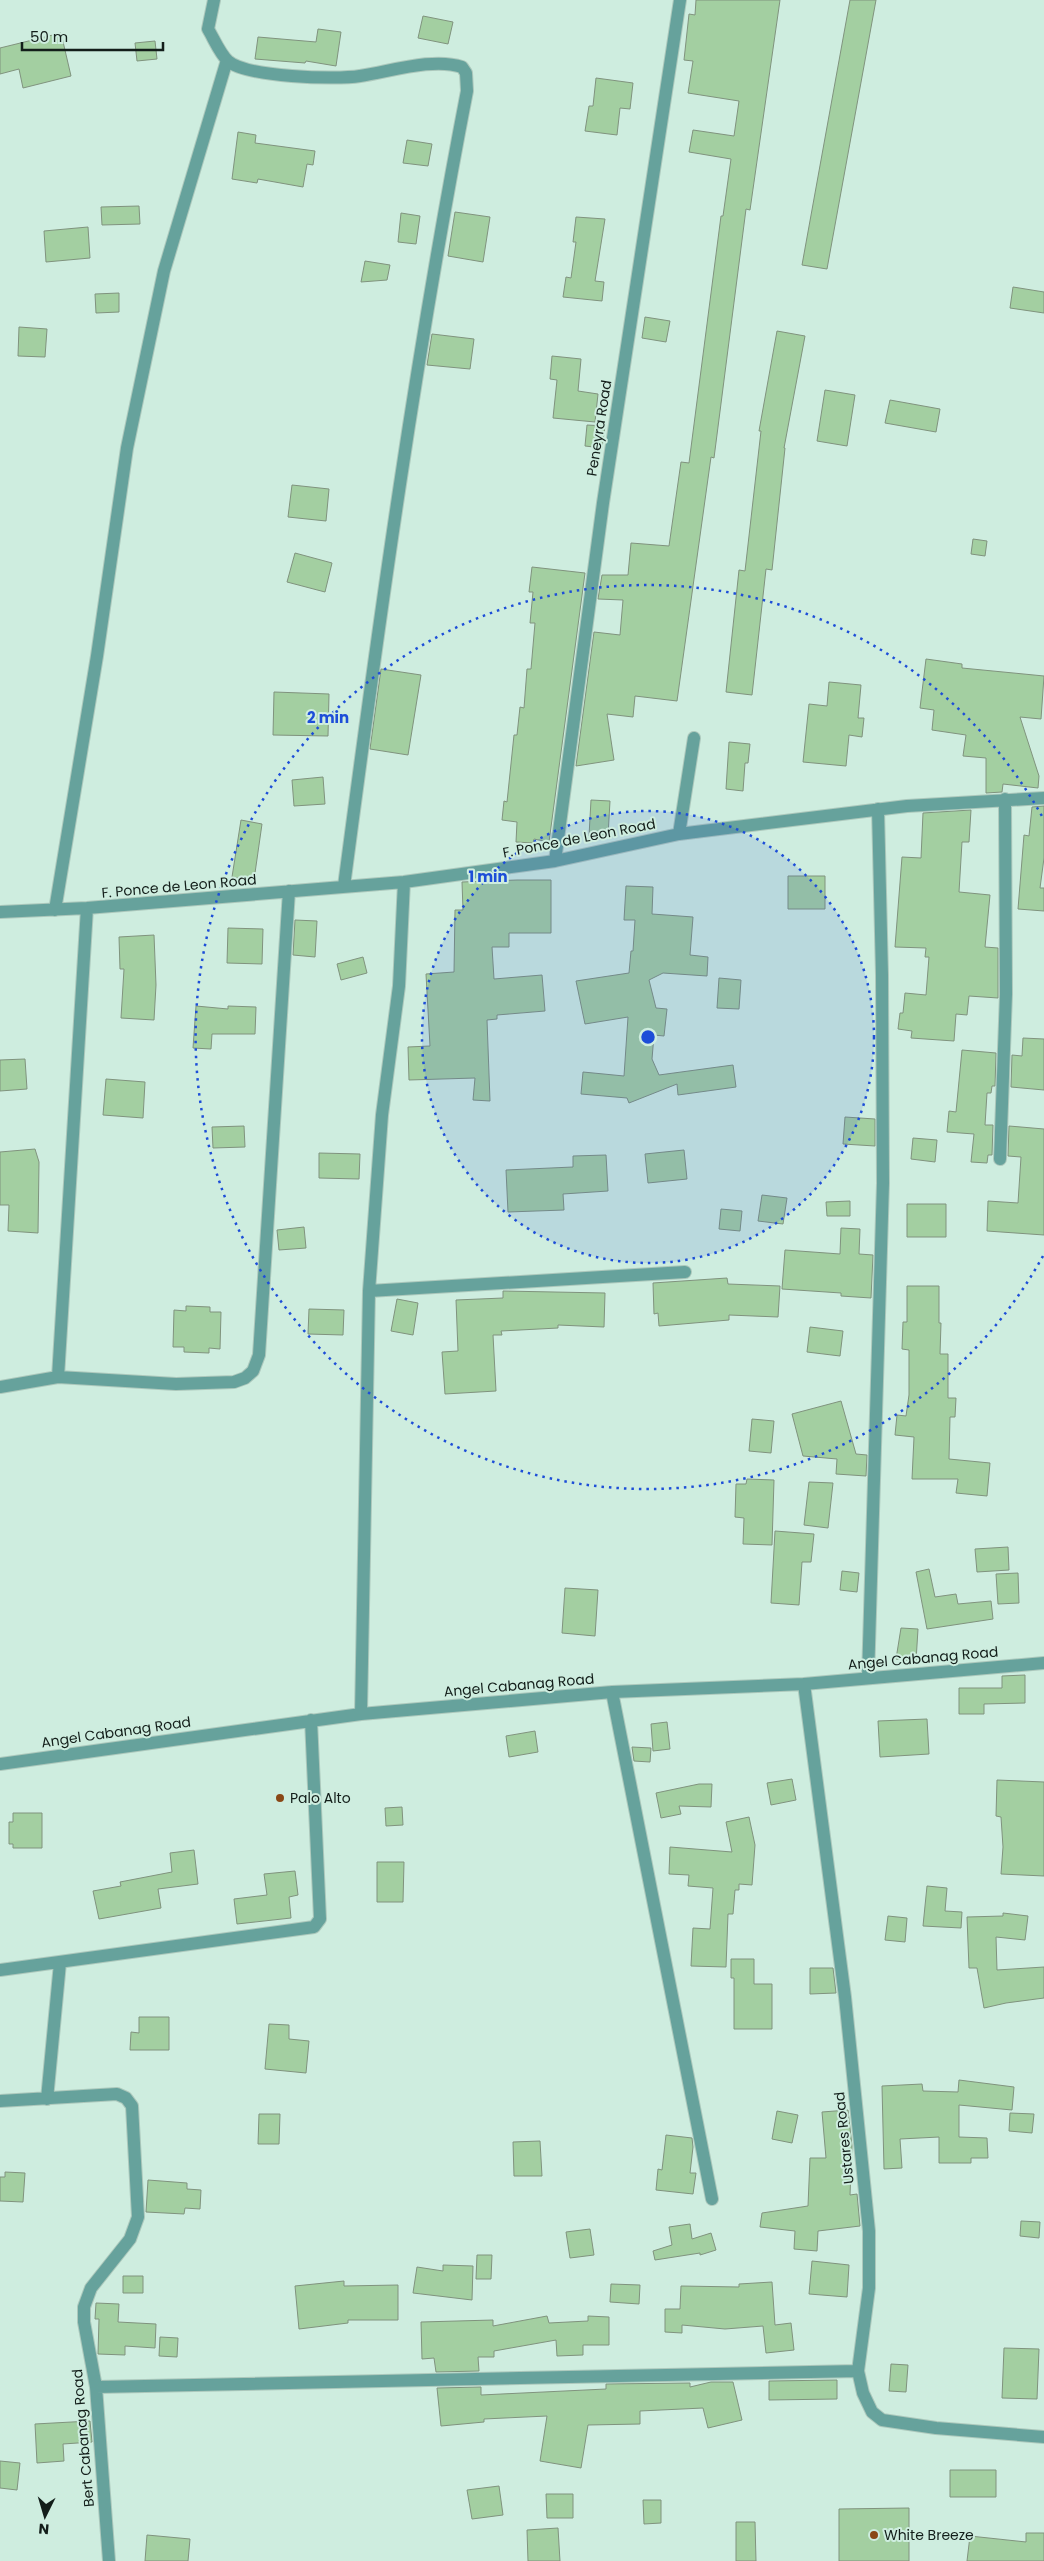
<svg xmlns="http://www.w3.org/2000/svg" width="1044" height="2561" font-family="Poppins,sans-serif">
  <rect width="100%" height="100%" fill="#ceeddf"/>
  <!-- building -->
  <path fill="#a3cfa1" stroke="#80937e" d="M696 0H780L750 210 746 209 714 458 711 457 677 701 635 696 633 717 607 714 614 760 576 766 594 632 620 635 623 600 598 599 602 575H628L631 543 669 546 681 462 689 463 721 216H723L731 159 689 152 693 130 734 136 739 101 688 93 693 61 684 60 689 14 695 15Z
    M850 0H876L827 269 802 265Z
    M423 16 453 22 448 44 418 38Z
    M318 29 341 32 336 66 306 61 305 63 255 59 258 37 316 42Z
    M61 33 71 76 23 88 19 69 0 74V48Z
    M155 41 157 59 137 61 135 43Z
    M596 78 633 83 630 109 620 108 617 135 585 131 589 106H593Z
    M238 132 256 135 255 143 315 151 313 165 307 164 303 187 258 179 257 183 232 179Z
    M407 140 432 144 428 166 403 163Z
    M139 206 140 224 102 225 101 207Z
    M455 212 490 217 483 262 448 256Z
    M401 213 420 216 416 244 398 242Z
    M576 217 605 219 595 281 604 282 602 301 563 297 566 277 571 278 576 242H573Z
    M88 227 90 258 46 262 44 231Z
    M365 261 390 265 387 280 361 282Z
    M1013 287 1044 292V313L1010 308Z
    M119 293V312L96 313 95 294Z
    M645 317 670 321 666 342 642 338Z
    M19 327 47 329 45 357 18 356Z
    M777 331 805 336 784 448H785L772 570 766 569 752 695 726 692 739 570 745 571 761 431H759Z
    M432 334 474 339 470 369 427 365Z
    M552 356 581 359 578 391 598 394 595 422 553 418 557 380 550 379Z
    M825 390 855 395 847 446 817 441Z
    M890 400 940 409 936 432 885 423Z
    M587 425 605 426 602 448 585 446Z
    M292 485 329 489 326 521 288 517Z
    M973 539 987 541 985 556 971 554Z
    M295 553 332 563 325 592 287 582Z
    M532 567 585 573 549 842 534 839 533 843 516 842 517 822 502 820 504 801 507 802 514 735H517L520 707 524 708 527 669H531L535 623H530L533 592H529Z
    M926 659 962 664V668L1044 676 1041 719 1020 717 1039 776 1038 788 1003 784 1002 792 986 793V758L963 756 966 735 932 730 934 710 920 708Z
    M381 669 421 675 408 755 370 749Z
    M829 682 861 685 858 718H864L862 737 849 735 846 766 803 762 809 704 827 706Z
    M274 692 329 694 328 736 273 735Z
    M729 742 750 744 748 763H745L743 791 726 789Z
    M323 777 325 804 294 806 292 780Z
    M591 800 610 801 608 836H589Z
    M1044 806V858L1040 888H1044V911L1018 909 1024 835 1029 836 1032 807Z
    M971 810 969 842H962L959 892 990 895 985 947 998 948V998L969 996 967 1015 956 1014 954 1041 911 1038 912 1031 898 1029 900 1013H903L905 993 926 995 929 957H925L926 948 895 947 902 857 921 858 923 813Z
    M241 820 262 824 254 880 232 877Z
    M788 876H825V909H788Z
    M517 880H551V933H509V947H492L494 979 542 975 545 1011 497 1015V1019L487 1020 490 1101 473 1100 475 1078 409 1080 408 1047 430 1046 426 974 454 972 455 910H463L462 882Z
    M626 886 653 887 652 914 693 917 690 955 708 957 707 976 663 973 649 980 656 1008 667 1009 664 1036 654 1035 652 1059 659 1075 733 1065 736 1087 678 1095 677 1084 629 1103 627 1098 581 1094 583 1072 624 1076 628 1017 585 1024 576 981 629 973 631 951H633L635 920H624Z
    M295 920 317 921 315 957 293 955Z
    M228 928 263 929 262 964 227 963Z
    M154 935 156 985 154 1020 121 1018 124 969H120L119 937Z
    M363 957 367 973 341 980 337 964Z
    M719 978 741 980 739 1009 717 1008Z
    M196 1006 228 1009V1006L256 1007 255 1034H212L211 1049 193 1048Z
    M1023 1038 1044 1039V1090L1011 1087 1012 1055 1022 1056Z
    M962 1050 996 1053 995 1086H992L991 1093H987L985 1125H993L992 1155H988L987 1163 971 1162 974 1134 947 1132 949 1111 956 1112Z
    M25 1059 27 1089 0 1091V1060Z
    M106 1079 145 1082 143 1118 103 1115Z
    M845 1117 875 1119V1146L843 1144Z
    M244 1126 245 1147 213 1148 212 1127Z
    M1009 1126 1044 1129V1235L987 1231 988 1201 1018 1203 1021 1157 1008 1156Z
    M913 1138 937 1140 935 1162 911 1159Z
    M35 1149 39 1162 38 1233 8 1231 9 1205H0V1152Z
    M684 1150 687 1179 648 1183 645 1154Z
    M319 1153 360 1154 359 1179 319 1178Z
    M606 1155 608 1191 563 1194 564 1210 508 1212 506 1170 573 1167V1156Z
    M762 1195 787 1198 783 1224 758 1221Z
    M850 1201V1216H827L826 1202Z
    M907 1204H946V1237H907Z
    M721 1209 742 1211 740 1231 719 1229Z
    M304 1227 306 1248 279 1250 277 1230Z
    M841 1228 860 1229 859 1254 873 1255 871 1298 841 1296V1293L782 1289 785 1250 840 1254Z
    M727 1278 728 1284 780 1286 778 1317 729 1315V1320L659 1326 658 1313 654 1314 653 1283Z
    M907 1286H939V1323H941L940 1354H948V1398H956L955 1417H950L949 1459 990 1463 987 1496 956 1493 958 1479H912L914 1437 895 1435 897 1415 906 1416 909 1395V1350L902 1349 903 1322H907Z
    M503 1291 605 1293 604 1327 558 1325V1328L501 1331 502 1335H493L496 1391 445 1394 442 1352 458 1351 456 1300 503 1298Z
    M397 1299 418 1303 413 1335 391 1331Z
    M186 1306 210 1307V1312H221L220 1349 209 1348V1353L184 1352V1347H173L174 1310 186 1311Z
    M309 1309 344 1310 343 1335 308 1334Z
    M810 1327 843 1331 840 1356 807 1352Z
    M841 1401 856 1454 867 1455 866 1476 836 1474 837 1459 803 1456 792 1414Z
    M752 1419 774 1421 771 1453 749 1451Z
    M747 1479 774 1480 772 1545 743 1544 744 1518 735 1517 736 1484H746Z
    M809 1482 833 1483 828 1528 804 1525Z
    M775 1531 814 1534 811 1562H802L799 1605 771 1603Z
    M1008 1547 1009 1570 977 1572 975 1549Z
    M929 1569 935 1597 956 1594 958 1604 991 1601 993 1619 927 1629 916 1572Z
    M842 1571 859 1573 857 1592 840 1590Z
    M1018 1573 1019 1603 998 1604 996 1574Z
    M565 1588 598 1590 595 1636 562 1633Z
    M901 1628 918 1629 916 1661 896 1659Z
    M1025 1675V1703L984 1704V1714H959V1688H1002V1676Z
    M927 1719 929 1754 880 1757 878 1721Z
    M667 1722 670 1749 653 1751 651 1724Z
    M535 1731 538 1752 509 1757 506 1736Z
    M632 1747 651 1748 650 1762 634 1761Z
    M792 1779 796 1800 771 1805 767 1783Z
    M997 1780 1044 1782V1876L1001 1874 1003 1847 1001 1817 996 1816Z
    M699 1784H712L711 1807 679 1806 681 1814 661 1818 656 1793Z
    M402 1807 403 1825 386 1826 385 1808Z
    M13 1813H42V1848H13V1844H9V1822H13Z
    M749 1817 755 1845 752 1885 739 1884V1890H735L733 1914H728L726 1967 691 1966 693 1928 710 1929 713 1888 688 1886 689 1875 669 1874 670 1847 732 1852 726 1822Z
    M194 1850 198 1884 158 1889 161 1908 99 1919 93 1891 121 1886 120 1882 172 1872 170 1853Z
    M377 1862H404L403 1902H377Z
    M295 1871 298 1895 289 1897 291 1918 237 1924 234 1899 267 1895 264 1874Z
    M927 1886 947 1888 945 1911 962 1912 961 1928 923 1926Z
    M1003 1913 1028 1916 1025 1940 996 1937 997 1970 1044 1967V1998L1006 2003 984 2008 977 1968H969L967 1917 1003 1916Z
    M888 1916 907 1918 905 1942 885 1940Z
    M731 1959H754V1984H772V2029H734V1978H731Z
    M810 1968H833L836 1993 810 1994Z
    M139 2017H169V2050H130L131 2032 139 2033Z
    M269 2024 289 2025V2039L309 2041 306 2073 265 2069Z
    M959 2080 1014 2087 1012 2110 959 2105V2137L987 2138 988 2158H971V2163H939V2137L900 2139 902 2168 884 2169 882 2086 922 2084 923 2091 958 2092Z
    M848 2110 852 2146 850 2195 857 2194 860 2226 818 2231 817 2251 794 2249 795 2231 760 2227 762 2213 808 2206 810 2158H826L822 2112Z
    M777 2111 798 2115 792 2143 772 2139Z
    M1010 2113 1034 2114 1032 2133 1009 2131Z
    M259 2114H280L279 2144H258Z
    M666 2135 692 2138 693 2147 690 2173H696L693 2194 656 2190 658 2169 662 2170Z
    M540 2141 542 2176H514L513 2142Z
    M5 2172 25 2173 23 2202 0 2201V2177H5Z
    M148 2180 187 2183V2189L201 2190 200 2209 185 2208 184 2214 146 2212Z
    M1021 2221 1040 2222 1039 2238 1020 2236Z
    M690 2224 692 2239 711 2233 716 2250 700 2255V2253L655 2260 653 2251 672 2245 669 2227Z
    M590 2229 594 2255 570 2258 566 2232Z
    M477 2255H492L491 2279H476Z
    M812 2261 849 2265 847 2297 809 2294Z
    M443 2265 473 2266 472 2300 413 2293 417 2267 443 2271Z
    M123 2276H143V2293H123Z
    M344 2281V2286L398 2285V2320H348V2323L299 2329 295 2286Z
    M772 2282 775 2325 791 2323 794 2350 766 2353 763 2326 725 2329 682 2325V2333L665 2332V2309H680L681 2286 739 2287V2284Z
    M611 2284 640 2285 639 2304 610 2302Z
    M96 2303 119 2304 118 2322 156 2324 155 2348 125 2346V2355L98 2354 99 2319H95Z
    M547 2316 549 2323 588 2321V2316L609 2317V2345H583V2355L557 2356 556 2340 494 2351V2357H478L479 2371 436 2372 434 2358 422 2359 421 2322 493 2320V2326Z
    M160 2337 178 2338 177 2357 159 2356Z
    M1004 2348 1039 2349 1037 2399 1002 2398Z
    M891 2364 908 2365 906 2392 889 2391Z
    M837 2380V2399L769 2400V2381Z
    M711 2382H733L742 2420 708 2428 703 2408 640 2411V2424L588 2425 581 2468 540 2461 547 2416 484 2419V2422L441 2426 437 2388 481 2387V2395L606 2389V2384L690 2383V2387Z
    M90 2421 92 2442 63 2444 64 2461 37 2463 35 2424Z
    M0 2461 20 2463 17 2490 0 2488Z
    M950 2470H996V2497H950Z
    M499 2486 503 2515 472 2519 467 2490Z
    M546 2494H573V2518H547Z
    M643 2500H661V2523L644 2524Z
    M909 2508V2561H839V2509Z
    M736 2522H755L756 2561H736Z
    M558 2528 560 2561H528L527 2530Z
    M1026 2533H1044V2561H967L970 2536 1026 2542Z
    M147 2535 190 2539 188 2561H145Z"/>
  <g fill="none" stroke-linecap="round" stroke-linejoin="round">
    <!-- minor casing -->
    <g stroke="#acc8bc" stroke-width="14">
      <path id="minor" d="M214 0 208 29C214 39 220 54 228 61 246 77 336 80 360 76 389 72 433 57 462 67L466 73 467 91C416 354 379 620 344 886
        M679 834 694 738
        M555 861 603 503 680 0
        M55 910 97 656 127 448 164 271 227 60
        M0 912 87 908 404 882 555 861 679 834 907 806 1044 798
        M1000 1159 1006 994 1005 799
        M369 1291 685 1272
        M58 1377 87 908
        M0 1387 58 1377 176 1384 234 1382 245 1378 253 1371 259 1355 289 891
        M868 1678 883 1183 882 975 878 809
        M804 1684 845 1997 869 2231V2288L858 2371 863 2393 872 2412 882 2420 936 2428 1044 2437
        M612 1692 712 2199
        M361 1714 369 1291 382 1115 399 986 404 882
        M0 1764 361 1714 612 1692 804 1684 1044 1663
        M0 1970 314 1927 320 1919 311 1720
        M47 2099 60 1963
        M0 2101 117 2094 126 2098 132 2106 138 2217 130 2239 91 2288 84 2307V2322L96 2387 109 2561
        M96 2387 858 2371"/>
    </g>
    <!-- minor -->
    <use href="#minor" stroke="#66a29c" stroke-width="12"/>
  </g>
  <!-- distance rings -->
  <circle cx="648" cy="1037" r="226" fill="#1d4ed8" fill-opacity=".12"/>
  <g fill="none" stroke="#1d4ed8" stroke-width="2.5" stroke-dasharray="2.5 5">
    <circle cx="648" cy="1037" r="226"/>
    <path d="M1043 1256A452 452 0 1 1 1043 818"/>
  </g>
  <!-- markers -->
  <g fill="#8a4816" stroke="#ceeddf" stroke-width="2">
    <circle cx="280" cy="1798" r="5"/>
    <circle cx="874" cy="2535" r="5"/>
  </g>
  <g text-anchor="middle" stroke-width="4" stroke-linejoin="round" paint-order="stroke">
    <!-- street labels -->
    <g font-size="14" fill="#131e1a" stroke="#ceeddf">
      <text transform="translate(599 428) rotate(-81)" y="5">Peneyra Road</text>
      <text transform="translate(579 838) rotate(-11)" y="5">F. Ponce de Leon Road</text>
      <text transform="translate(179 886) rotate(-5)" y="5">F. Ponce de Leon Road</text>
      <text transform="translate(923 1658) rotate(-5)" y="5">Angel Cabanag Road</text>
      <text transform="translate(519 1685) rotate(-5)" y="5">Angel Cabanag Road</text>
      <text transform="translate(116 1732) rotate(-8)" y="5">Angel Cabanag Road</text>
      <text transform="translate(844 2138) rotate(-96)" y="5">Ustares Road</text>
      <text transform="translate(83 2438) rotate(-95)" y="5">Bert Cabanag Road</text>
    </g>
    <!-- poi labels -->
    <g font-size="14" fill="#131e1a" stroke="#ceeddf" text-anchor="start">
      <text x="290" y="1803">Palo Alto</text>
      <text x="884" y="2540">White Breeze</text>
    </g>
  </g>
  <circle cx="648" cy="1037" r="8" fill="#1d4ed8" stroke="#ceeddf" stroke-width="2.5"/>
  <g font-size="15" text-anchor="middle" font-weight="bold" fill="#1d4ed8" stroke="#ceeddf" stroke-width="4" stroke-linejoin="round" paint-order="stroke">
    <text x="328" y="723">2 min</text>
    <text x="488" y="882">1 min</text>
  </g>
  <!-- north arrow -->
  <g transform="translate(45 2516) rotate(185)" stroke="#ceeddf" stroke-width="4" paint-order="stroke">
  <path d="M0-4L9 19L0 12L-9 19Z" fill="#131e1a"/>
  <text y="-8" font-size="14" font-weight="bold" text-anchor="middle" fill="#131e1a">N</text>
  </g>
  <!-- scale -->
  <path d="M22 42v8h141v-8" fill="none" stroke="#131e1a" stroke-width="2.5"/>
  <text x="30" y="42" font-size="15" fill="#131e1a" stroke="#ceeddf" stroke-width="4" paint-order="stroke">50 m</text>
</svg>
